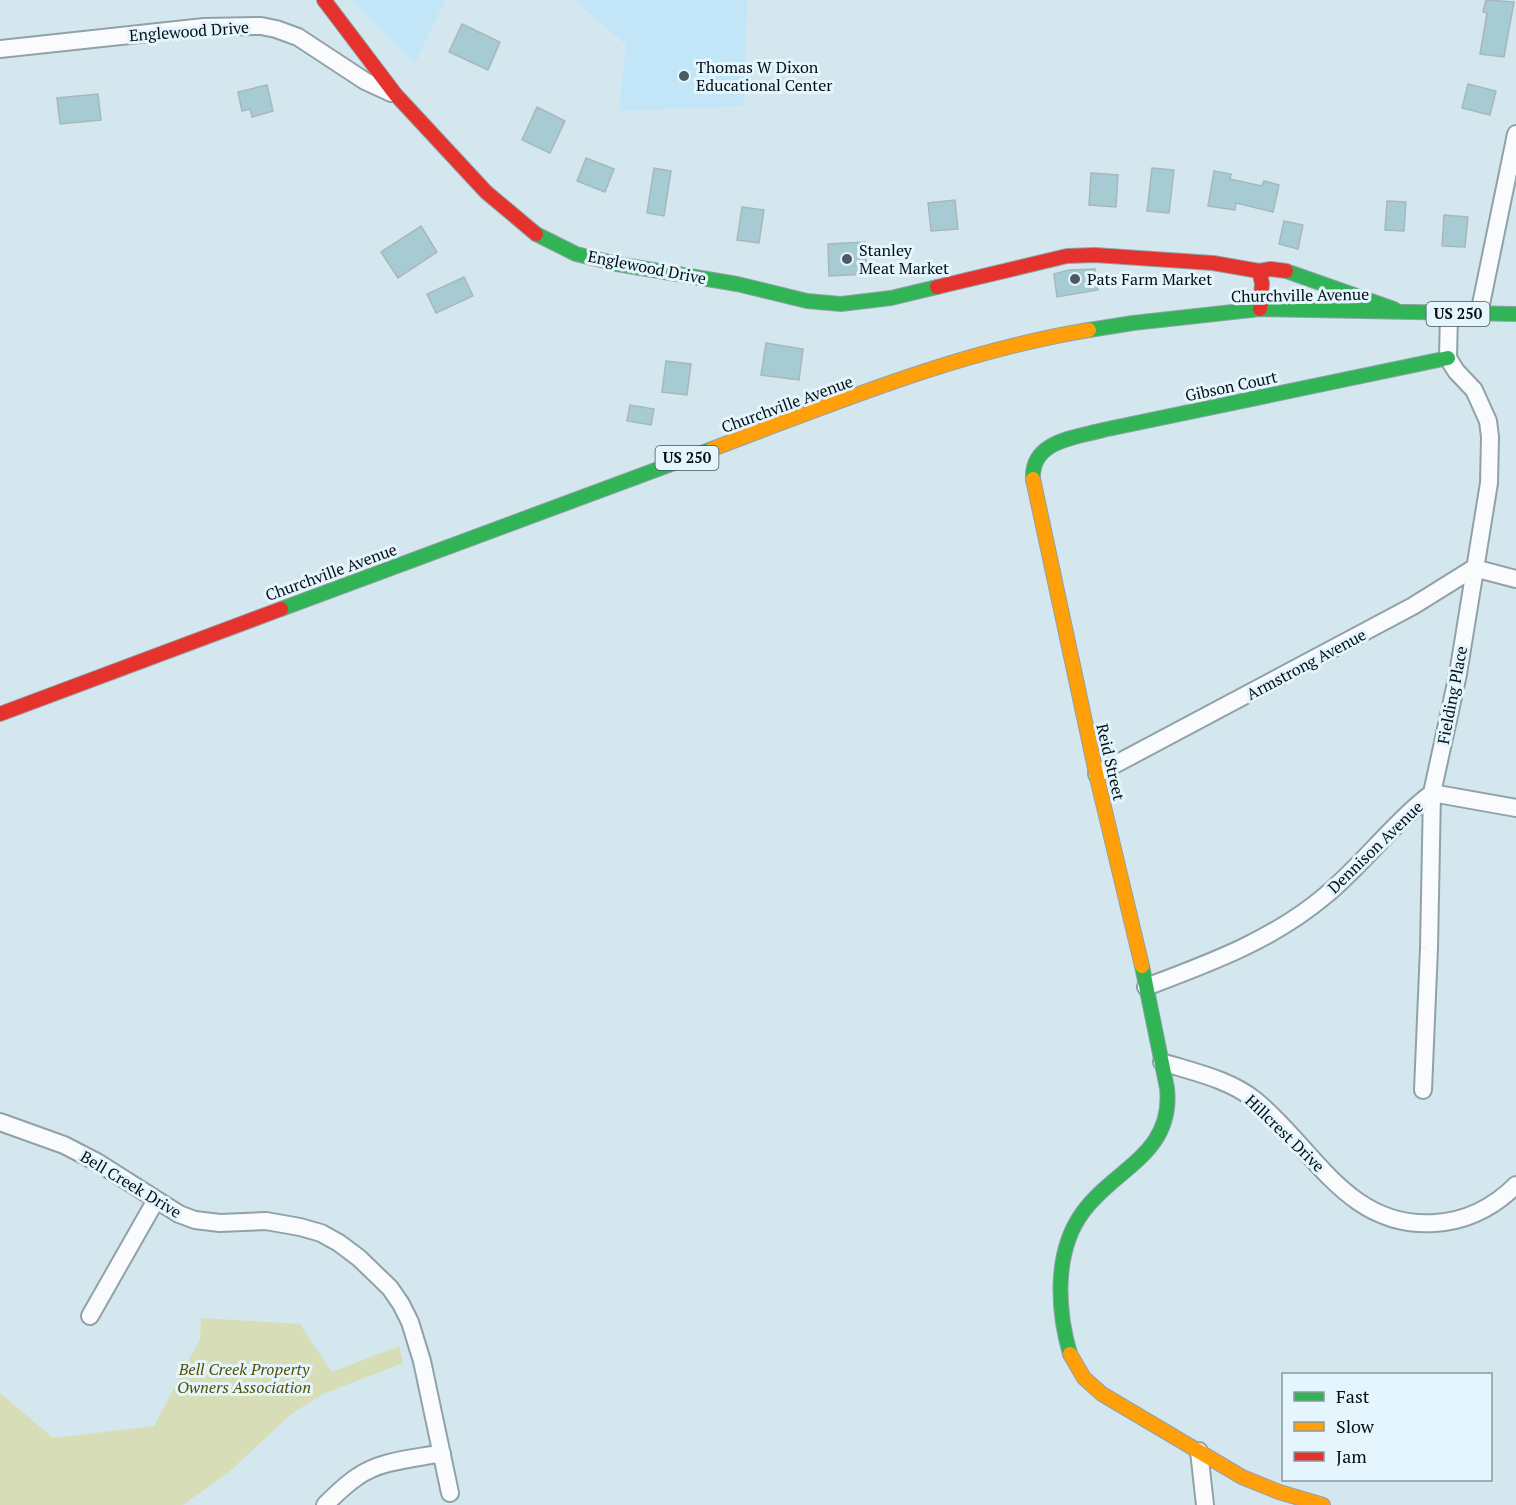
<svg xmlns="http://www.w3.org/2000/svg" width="1516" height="1505" font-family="'PT Serif',serif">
  <rect width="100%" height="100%" fill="#d4e7ef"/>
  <!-- built -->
  <path fill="#c2e6f7" d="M351 0H445L415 64Z
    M574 0H747L744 106 619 111 626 45Z"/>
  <!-- green -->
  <path fill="#d7deb7" d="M201 1318 300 1324 332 1372 399 1346 403 1363 323 1394 290 1415 228 1473 183 1505H0V1393L53 1438 154 1426 200 1339Z"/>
  <!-- building -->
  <path fill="#a7cbd2" stroke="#a6b8bc" stroke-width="1.5" d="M1486 0 1514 2 1504 57 1480 54 1487 13 1483 12Z
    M462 24 500 42 488 70 449 52Z
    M1468 84 1496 91 1490 115 1462 108Z
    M267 85 273 111 252 117 250 109 242 111 238 92Z
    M98 94 101 120 60 124 57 98Z
    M537 107 565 121 550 153 522 140Z
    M586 158 614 169 605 192 577 181Z
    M654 168 671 171 664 216 647 213Z
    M1152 168 1174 170 1169 213 1147 211Z
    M1214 171 1231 174 1230 179 1262 186 1264 181 1279 185 1273 212 1236 203 1235 210 1208 206Z
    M1091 173 1118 175 1116 207 1089 205Z
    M955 200 958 229 931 231 928 203Z
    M1387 201 1406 202 1404 231 1385 230Z
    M742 207 764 210 759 243 737 240Z
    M1444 215 1468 217 1465 247 1442 246Z
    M1284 221 1303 225 1298 249 1279 244Z
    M421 226 437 252 398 278 381 252Z
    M865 242 867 274 829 276 828 244Z
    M1095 269 1098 290 1057 297 1054 274 1069 270Z
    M464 277 473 296 436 313 427 294Z
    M766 343 803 349 799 380 761 375Z
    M666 361 691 364 687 395 662 392Z
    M630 405 654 409 651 425 627 421Z"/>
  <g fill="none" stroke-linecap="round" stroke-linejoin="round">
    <!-- street casing -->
    <g stroke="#91a1a8" stroke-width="20">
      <path id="street" d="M0 49 204 27 261 26 276 29 298 37 365 81 391 93
        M1479 314 1516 134
        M1097 774 1413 606 1474 568 1516 579
        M1146 987C1210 963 1273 940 1326 895 1364 863 1393 823 1432 793L1516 808
        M1162 1062C1193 1072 1229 1079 1255 1100 1313 1147 1347 1229 1435 1223 1467 1221 1494 1207 1516 1185
        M1423 1090 1429 948 1432 793 1458 674 1489 483 1490 437 1488 421 1474 390 1456 371 1448 358 1449 313
        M0 1122 64 1145 97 1162 179 1214 195 1220 220 1223 266 1221 300 1227 321 1233 339 1243 359 1258 390 1288 401 1304 410 1322 422 1361 450 1493
        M90 1316 156 1200
        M1199 1451 1205 1505
        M325 1505C335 1495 345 1485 357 1477 381 1460 413 1459 442 1453"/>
    </g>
    <!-- fast casing -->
    <g stroke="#91a1a8" stroke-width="16">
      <path id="fast" d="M536 234 576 254 617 264 737 284 807 301 841 304 891 298 937 287
        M1286 271 1394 309
        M1089 330 1133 323 1260 309 1516 314
        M1033 479C1031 441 1074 438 1103 430L1448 358
        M281 609 712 449
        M1070 1354C1057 1309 1054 1251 1083 1212 1115 1168 1174 1154 1167 1088L1142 966"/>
    </g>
    <!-- slow casing -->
    <g stroke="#91a1a8" stroke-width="16">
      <path id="slow" d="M712 449C835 403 959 351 1089 330
        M1033 479 1098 782 1142 966
        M1070 1354 1084 1378 1102 1394 1242 1477 1279 1492 1323 1505"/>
    </g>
    <!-- jam casing -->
    <g stroke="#91a1a8" stroke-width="16">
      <path id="jam" d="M324 0 396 95 486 192 536 234
        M1259 271 1262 283 1260 309
        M937 287 1067 256 1095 255 1213 263 1259 271 1271 269 1286 271
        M0 714 281 609"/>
    </g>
    <!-- street -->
    <use href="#street" stroke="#f9fbfd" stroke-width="16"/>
    <!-- fast -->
    <use href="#fast" stroke="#30b455" stroke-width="14"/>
    <!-- slow -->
    <use href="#slow" stroke="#ff9f0a" stroke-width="14"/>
    <!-- jam -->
    <use href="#jam" stroke="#e5322d" stroke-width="14"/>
  </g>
  <!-- markers -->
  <g fill="#4c5a61" stroke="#e4f5fd" stroke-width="2">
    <circle cx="684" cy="76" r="6"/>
    <circle cx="847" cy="259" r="6"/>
    <circle cx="1075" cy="279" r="6"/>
  </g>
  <g text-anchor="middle" stroke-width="6" stroke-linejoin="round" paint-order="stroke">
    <!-- shield labels -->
    <g fill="#e4f5fd" stroke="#46535a" stroke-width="1.5">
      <rect x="1426.5" y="302" width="63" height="24" rx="4.5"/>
      <rect x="655.5" y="446" width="63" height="24" rx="4.5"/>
    </g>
    <g font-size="15" font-weight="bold" fill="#020e14">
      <text x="1458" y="319">US 250</text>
      <text x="687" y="463">US 250</text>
    </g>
    <!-- street labels -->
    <g font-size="16" fill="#020e14" stroke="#e4f5fd">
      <text transform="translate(189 31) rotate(-4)" y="6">Englewood Drive</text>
      <text transform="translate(647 267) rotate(11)" y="6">Englewood Drive</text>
      <text transform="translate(1300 295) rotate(-1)" y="6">Churchville Avenue</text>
      <text transform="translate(1231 386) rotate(-12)" y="6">Gibson Court</text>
      <text transform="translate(787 404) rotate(-20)" y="6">Churchville Avenue</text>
      <text transform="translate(331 572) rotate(-20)" y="6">Churchville Avenue</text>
      <text transform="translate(1306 664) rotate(-28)" y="6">Armstrong Avenue</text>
      <text transform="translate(1452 695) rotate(-79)" y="6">Fielding Place</text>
      <text transform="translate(1111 762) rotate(77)" y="6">Reid Street</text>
      <text transform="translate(1375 847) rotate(-44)" y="6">Dennison Avenue</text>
      <text transform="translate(1285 1133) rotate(44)" y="6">Hillcrest Drive</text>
      <text transform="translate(131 1184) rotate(31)" y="6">Bell Creek Drive</text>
    </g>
    <!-- poi labels -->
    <g font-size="16" fill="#020e14" stroke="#e4f5fd" text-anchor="start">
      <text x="696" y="73">Thomas W Dixon<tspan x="696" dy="18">Educational Center</tspan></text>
      <text x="859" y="256">Stanley<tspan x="859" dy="18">Meat Market</tspan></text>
      <text x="1087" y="285">Pats Farm Market</text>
    </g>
    <!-- park labels -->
    <g font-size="16" font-style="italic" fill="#545101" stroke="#e4f5fd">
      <text x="244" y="1375">Bell Creek Property<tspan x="244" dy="18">Owners Association</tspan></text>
    </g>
  </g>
  <!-- legend -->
  <rect x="1282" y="1373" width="210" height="108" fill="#e4f5fd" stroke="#8a99a0" stroke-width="1.5"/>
  <rect x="1294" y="1392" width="30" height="9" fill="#30b455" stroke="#8a99a0" stroke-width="1.5"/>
  <text x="1336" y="1403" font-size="18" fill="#020e14">Fast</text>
  <rect x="1294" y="1422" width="30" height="9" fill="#ff9f0a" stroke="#8a99a0" stroke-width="1.5"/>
  <text x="1336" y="1433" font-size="18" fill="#020e14">Slow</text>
  <rect x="1294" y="1452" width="30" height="9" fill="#e5322d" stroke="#8a99a0" stroke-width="1.5"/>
  <text x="1336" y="1463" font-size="18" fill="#020e14">Jam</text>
</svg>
